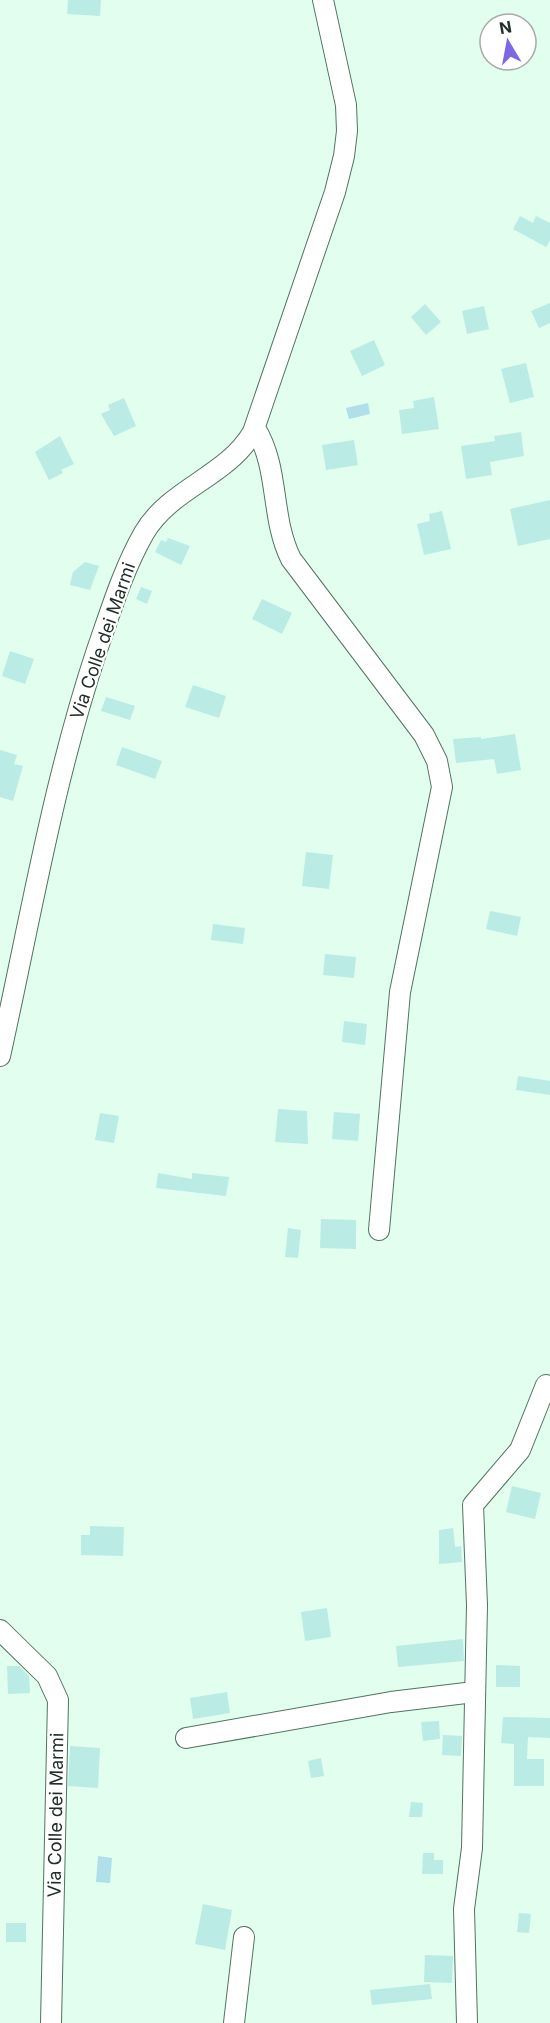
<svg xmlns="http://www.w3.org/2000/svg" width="550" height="2023" font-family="Inter,sans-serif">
  <rect width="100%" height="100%" fill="#e1feee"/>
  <!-- water -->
  <path fill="#afe0ea" d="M368 403 370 414 349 419 346 408Z
    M98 1856 112 1858 110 1883 96 1882Z"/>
  <!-- building -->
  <path fill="#baece5" d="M68 0H101L100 16 67 14Z
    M520 216 533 223 536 216 550 223V240L546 247 513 229Z
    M550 303V323L539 328 531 311Z
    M425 304 441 322 426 335 411 317Z
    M484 306 489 329 467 334 462 311Z
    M374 340 385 365 362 376 350 351Z
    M526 363 534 397 510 403 501 369Z
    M434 397 439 429 402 434 399 410 414 408 413 401Z
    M124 398 136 426 114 436 101 414 110 410 108 405Z
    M521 432 524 456 490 462 492 475 466 479 461 446 495 441 494 436Z
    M60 436 74 464 61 470 63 473 49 480 35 452Z
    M354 440 358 465 326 470 322 445Z
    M550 500V539L518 546 510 509Z
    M442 511 451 549 424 555 417 524 430 521 429 514Z
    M168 538 190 546 181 565 155 552 161 540 166 542Z
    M85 562 99 566 90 590 70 585 73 572Z
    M141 587 152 591 147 604 136 599Z
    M262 599 292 613 282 634 252 619Z
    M10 651 34 659 25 684 2 676Z
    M193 685 226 696 219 718 185 707Z
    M106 697 135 706 130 720 101 711Z
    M515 734 521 770 497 774 494 759 456 763 453 739 481 737V739Z
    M122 747 162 761 155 779 116 765Z
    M0 750 17 755 14 764 23 766 13 801 0 797Z
    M306 852 333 855 329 889 302 886Z
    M490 911 521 917 517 936 486 929Z
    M213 924 245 928 243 944 211 940Z
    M325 954 356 957 354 978 323 975Z
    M344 1021 367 1024 365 1045 342 1042Z
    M518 1076 550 1081V1095L516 1090Z
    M278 1109 307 1111 308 1144 275 1142Z
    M334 1112 360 1114 358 1141 332 1139Z
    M100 1113 119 1116 114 1143 95 1140Z
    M158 1173 192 1179V1173L229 1177 226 1196 156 1188Z
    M321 1219 356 1220V1249L320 1248Z
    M288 1228 301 1230 298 1258 285 1257Z
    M512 1486 541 1493 535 1519 506 1512Z
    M90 1526 124 1527 123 1556 81 1555V1535H90Z
    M453 1528 455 1547 461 1546 462 1562 439 1564V1530Z
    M327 1608 331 1637 305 1641 301 1612Z
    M463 1639 464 1661 398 1667 396 1646Z
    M496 1665 520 1666V1687H496Z
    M7 1666H19L29 1676 30 1693 8 1694Z
    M227 1692 230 1713 193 1719 190 1698Z
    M503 1717 550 1718V1738L528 1737 527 1759H544V1786H514V1744L501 1743Z
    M439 1721 440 1739 423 1741 421 1722Z
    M443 1735 462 1736 461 1756 442 1755Z
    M70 1746 100 1748 98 1788 68 1786Z
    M321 1758 324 1776 311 1778 308 1761Z
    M411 1802 423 1803 422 1817H409Z
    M423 1853H434V1860H443V1874H422Z
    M203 1904 232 1910 225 1950 195 1944Z
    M519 1913 531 1914 529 1933 517 1932Z
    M6 1923H26V1942H6Z
    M425 1955 453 1956 452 1983 424 1982Z
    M430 1984 432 1999 372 2005 370 1990Z"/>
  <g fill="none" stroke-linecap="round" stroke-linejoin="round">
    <!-- minor casing -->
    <g stroke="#537362" stroke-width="22">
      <path id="minor" d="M255 428C280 468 270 517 291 559L424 735 437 761 442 787 400 992 379 1230
        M0 1056C30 921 53 782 97 650 111 610 123 570 144 533 170 488 227 477 253 432L335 192 344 156 347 131 346 105 323 0
        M0 1630 47 1676 58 1700 51 2023
        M186 1738 391 1702 474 1692
        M234 2023 244 1937
        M467 2023 464 1909 472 1848 477 1605 473 1505 520 1450 546 1385"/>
    </g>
    <!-- minor -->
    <use href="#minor" stroke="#fff" stroke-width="20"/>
  </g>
  <g text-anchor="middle" stroke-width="4.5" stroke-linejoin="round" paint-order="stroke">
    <!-- street labels -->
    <g font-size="18" fill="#222f28" stroke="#fff">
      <text transform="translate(103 641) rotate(-71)" y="6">Via Colle dei Marmi</text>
      <text transform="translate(56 1815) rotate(-89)" y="6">Via Colle dei Marmi</text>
    </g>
  </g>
  <!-- north arrow -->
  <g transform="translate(508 42) rotate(350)"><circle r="28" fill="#ffffff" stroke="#a7aca9" stroke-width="1.5"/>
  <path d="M0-4.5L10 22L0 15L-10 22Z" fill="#7d68e4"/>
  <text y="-9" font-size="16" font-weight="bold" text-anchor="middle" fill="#222f28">N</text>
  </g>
</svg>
